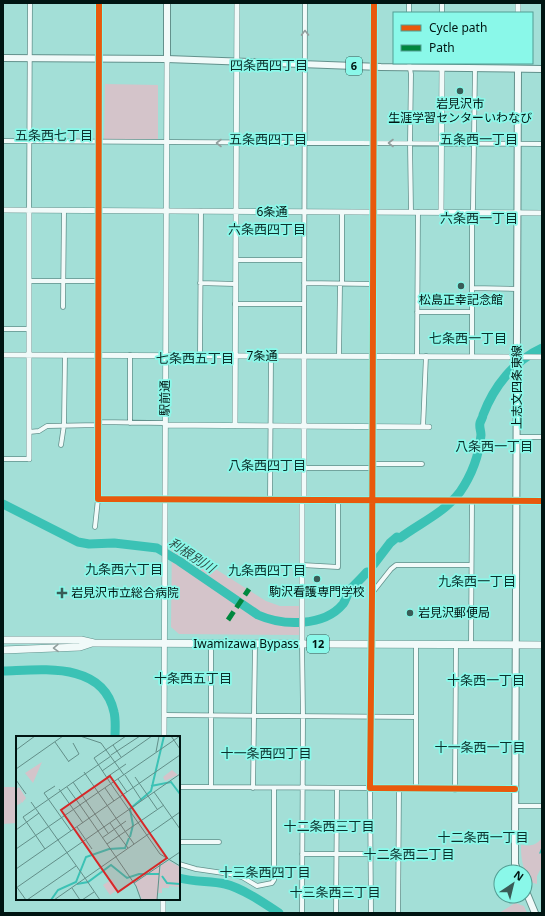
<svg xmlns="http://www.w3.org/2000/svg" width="545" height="916" font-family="'Noto Sans','Noto Sans JP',sans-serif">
  <rect width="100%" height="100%" fill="#a3dfd7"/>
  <!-- green -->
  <path fill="#d4c4ca" d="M105 84 158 85V139H104Z
    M172 539 203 561 266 601 280 606H299V635L179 634 171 627Z
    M3 787H17V823L3 824Z
    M542 838V866L537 876V884L530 882C523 866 521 862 521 845 531 846 535 846 542 838Z
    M515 903 524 906 527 913H499Z"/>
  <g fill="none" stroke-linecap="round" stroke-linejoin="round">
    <!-- stream -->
    <path stroke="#3bc2b5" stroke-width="1.5" d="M540 853 542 848"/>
    <!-- river -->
    <path stroke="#3bc2b5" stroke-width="9" d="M3 504 78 542 89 544 114 543 157 548 179 561 258 615C283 626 324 627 343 604 346 600 347 594 350 590 355 584 362 578 367 572
      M374 564 390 543 397 537 400 538C420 523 444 513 460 492 471 476 479 455 481 435 481 431 479 427 480 423 481 420 483 417 483 415 494 386 514 361 542 348
      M3 671C42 670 103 661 114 712 116 720 115 729 115 737
      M179 878C194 882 210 881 225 884 242 888 264 903 279 913"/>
    <!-- minor casing -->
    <g stroke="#63918c" stroke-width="5.5">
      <path id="minor" d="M442 3V13
        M409 13V3
        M409 63 411 74 410 143 411 212
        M3 141 542 144
        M29 211 30 3
        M99 211 98 499H165
        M342 212V284
        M236 260H304
        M29 281H98
        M200 283 235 284
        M304 283 372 284
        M472 288 517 289
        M235 304H303
        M63 307 64 211
        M417 312H472
        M3 329H29
        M200 355 201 211
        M304 356 305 3
        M339 356 340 284
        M417 356 418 212
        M472 357V217L473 208 475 68
        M98 422 165 423
        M130 423V355
        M423 427 426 356
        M29 432 39 431 47 426 98 425
        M516 437H542
        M61 445 64 425 65 355
        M3 459H29
        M372 464H422
        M303 468H372
        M270 500 271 356
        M95 527 98 499
        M302 565 338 567V500
        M372 593 391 569 396 565H471
        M371 644 370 788 515 789
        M471 644 472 501
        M164 715 416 717
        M179 787H211V643
        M211 787 370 788 371 913
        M253 788 255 644
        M416 789V645
        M455 790 456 644
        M515 806H542
        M179 842H219
        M302 854H371
        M179 864 196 869 230 874 242 877 257 886 272 883 274 880V788
        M302 913 303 717 302 644
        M336 913 337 788
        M398 913 399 789"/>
    </g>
    <!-- tertiary casing -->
    <g stroke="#63918c" stroke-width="6">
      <path id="tertiary" d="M518 3V13
        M3 210 542 213
        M29 211V459
        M99 211V3
        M441 212 442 68
        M3 355 542 357
        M304 356V501
        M165 425 429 427
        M235 426 237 3
        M165 499 542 501
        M302 501V644
        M371 644 374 3
        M164 737 167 59
        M163 899V913"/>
    </g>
    <!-- secondary casing -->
    <g stroke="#63918c" stroke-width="8">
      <path id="secondary" d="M167 59V3
        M518 872 515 864V847L518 69
        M525 889 535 913"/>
    </g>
    <!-- primary casing -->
    <g stroke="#63918c" stroke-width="8">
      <path id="primary" d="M3 58 167 59 381 67 542 69"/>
    </g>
    <!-- trunk casing -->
    <g stroke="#63918c" stroke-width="8">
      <path id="trunk" d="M3 640H81L94 643 542 645
        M3 650 80 647 92 643"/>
    </g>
    <!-- minor -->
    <use href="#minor" stroke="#f1faf9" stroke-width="4"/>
    <!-- tertiary -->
    <use href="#tertiary" stroke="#f1faf9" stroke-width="5"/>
    <!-- secondary -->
    <use href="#secondary" stroke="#f1faf9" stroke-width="6"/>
    <!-- primary -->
    <use href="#primary" stroke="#f1faf9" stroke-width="6"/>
    <!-- trunk -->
    <use href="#trunk" stroke="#f1faf9" stroke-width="7"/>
    <!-- quiet -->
    <path stroke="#00873e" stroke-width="5" stroke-dasharray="10 5" stroke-linecap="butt" d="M228 620 249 589"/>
    <!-- cycleway casing -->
    <g stroke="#8af8e9" stroke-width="8">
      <path id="cycleway" d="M99 3 98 499 542 501
        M374 3 372 593 370 788 515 789"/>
    </g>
    <!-- cycleway -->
    <use href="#cycleway" stroke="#e8590c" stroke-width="6"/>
  </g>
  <!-- one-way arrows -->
  <defs><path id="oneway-chevron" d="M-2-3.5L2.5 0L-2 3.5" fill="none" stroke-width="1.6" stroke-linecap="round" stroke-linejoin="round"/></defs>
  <g stroke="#919e9d">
    <use href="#oneway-chevron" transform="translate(305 33) rotate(-91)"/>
    <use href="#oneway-chevron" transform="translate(219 143) rotate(-180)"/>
    <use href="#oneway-chevron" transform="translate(391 143) rotate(180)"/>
    <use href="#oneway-chevron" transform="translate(56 648) rotate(178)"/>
  </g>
  <!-- markers -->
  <g fill="#395c57" stroke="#8af8e9" stroke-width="1.5">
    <circle cx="460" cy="91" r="4"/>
    <circle cx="461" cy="286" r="4"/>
    <circle cx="317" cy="579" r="4"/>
    <path d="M60 587h4v4h4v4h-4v4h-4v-4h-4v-4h4z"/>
    <circle cx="410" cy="613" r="4"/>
  </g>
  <g text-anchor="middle" stroke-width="3.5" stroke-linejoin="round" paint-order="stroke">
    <!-- shield labels -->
    <g fill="#8af8e9" stroke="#295952" stroke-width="1">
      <rect x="346" y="57" width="16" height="18" rx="3"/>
      <rect x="307" y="635" width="22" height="18" rx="3"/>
    </g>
    <g font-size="11" font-weight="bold" fill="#001512">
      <text x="354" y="70">6</text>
      <text x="318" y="648">12</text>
    </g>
    <!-- poi labels -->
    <g font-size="12" fill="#001512" stroke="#8af8e9">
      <text x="460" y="108">岩見沢市<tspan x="460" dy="14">生涯学習センターいわなび</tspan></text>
      <text x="461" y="304">松島正幸記念館</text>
      <text x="317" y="596">駒沢看護専門学校</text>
      <text x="71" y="597" text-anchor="start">岩見沢市立総合病院</text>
      <text x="418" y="617" text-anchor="start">岩見沢郵便局</text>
    </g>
    <!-- street labels -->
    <g font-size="12" fill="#001512" stroke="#8af8e9">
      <text x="272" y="216">6条通</text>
      <text x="262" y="360">7条通</text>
      <text transform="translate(517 387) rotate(-90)" y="4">上志文四条東線</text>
      <text transform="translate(165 398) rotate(-89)" y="4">駅前通</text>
      <text x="246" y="648">Iwamizawa Bypass</text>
    </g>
    <!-- neighbourhood labels -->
    <g font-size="13" fill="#0c302c" stroke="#8af8e9">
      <text x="269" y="70">四条西四丁目</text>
      <text x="54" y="140">五条西七丁目</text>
      <text x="268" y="144">五条西四丁目</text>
      <text x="479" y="144">五条西一丁目</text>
      <text x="479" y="223">六条西一丁目</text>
      <text x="267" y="234">六条西四丁目</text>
      <text x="468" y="343">七条西一丁目</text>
      <text x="195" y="363">七条西五丁目</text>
      <text x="494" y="451">八条西一丁目</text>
      <text x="267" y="470">八条西四丁目</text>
      <text x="124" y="574">九条西六丁目</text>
      <text x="267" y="575">九条西四丁目</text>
      <text x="477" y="586">九条西一丁目</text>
      <text x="193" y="683">十条西五丁目</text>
      <text x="486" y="685">十条西一丁目</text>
      <text x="480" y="752">十一条西一丁目</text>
      <text x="266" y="758">十一条西四丁目</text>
      <text x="329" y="831">十二条西三丁目</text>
      <text x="483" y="842">十二条西一丁目</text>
      <text x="409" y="859">十二条西二丁目</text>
      <text x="265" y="877">十三条西四丁目</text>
      <text x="335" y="897">十三条西三丁目</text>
    </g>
    <!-- water labels -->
    <g font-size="13" font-style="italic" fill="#314f4a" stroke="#8af8e9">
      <text transform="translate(192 555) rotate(33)" y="5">利根別川</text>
    </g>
  </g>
  <!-- overview -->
  <g transform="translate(16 736)">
    <rect width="164" height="164" fill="#a3dfd7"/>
    <path d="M26 26 17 47 9 37ZM156 34 162 39 149 45 147 41ZM3 51 10 62 6 67 4 64 5 67 0 70V53ZM153 125 164 131V151L153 150V152H146V157H142L145 129ZM144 129 141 163 126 164 119 147ZM96 143 101 154 94 159 87 149Z" fill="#d4c4ca"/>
    <path fill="none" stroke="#3bc2b5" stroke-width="2" d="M135 50 155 46 164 58M114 101 117 89 114 73 135 55 148 0M146 140 151 147 164 148M61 148 72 146 95 129 111 142 123 138H143M35 164 42 154 60 146 70 121 93 113 109 112 113 102"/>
    <path fill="none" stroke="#628e88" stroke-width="1" d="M64 0 85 7 108 39M155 0 164 13M39 6 53 26M97 9 105 21M0 14 19 0M140 16 143 0M95 19 124 0M53 25 63 18 57 7M0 33 47 0M86 35 136 0M68 36 118 108M109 39 126 65M91 41 110 28M119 41 141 73M102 43 111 56M0 44 10 58M57 46 92 97M95 48 78 22 110 0M95 48 144 118 164 130M39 50 28 57 55 95M51 51 64 69M89 52 98 65M43 53 67 87M138 56 164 93M15 66 69 142M64 69 120 150 125 164M94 87 103 100M61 91 76 113M0 94 23 77M103 100 112 112M86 102 110 85M91 108 148 69M0 113 164 0M29 113 7 81 95 20M0 133 164 19M69 142 84 164M118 147 164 116M0 150 10 164M0 152 164 38M56 152 64 164M11 164 60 130M38 164 164 76M66 164 78 156M141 164 144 128"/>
    <path fill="#d62828" fill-opacity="0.15" stroke="#d62828" stroke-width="2" d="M94 40 151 122 102 156 45 74Z"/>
    <rect width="164" height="164" fill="none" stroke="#001512" stroke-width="2"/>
  </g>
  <!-- border -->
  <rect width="545" height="916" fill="none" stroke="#001512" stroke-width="8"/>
  <!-- legend -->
  <rect x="393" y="12" width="140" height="52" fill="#8af8e9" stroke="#539d93"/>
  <rect x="401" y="25" width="20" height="6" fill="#e8590c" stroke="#539d93"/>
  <text x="429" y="32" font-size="12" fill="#001512">Cycle path</text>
  <rect x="401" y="45" width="20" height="6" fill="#00873e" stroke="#539d93"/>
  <text x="429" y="52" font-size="12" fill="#001512">Path</text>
  <!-- north arrow -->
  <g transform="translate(513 884) rotate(35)"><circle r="19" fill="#8af8e9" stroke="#539d93"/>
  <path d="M0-3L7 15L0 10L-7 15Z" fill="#395c57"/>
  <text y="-6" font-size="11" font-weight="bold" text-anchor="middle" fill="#001512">N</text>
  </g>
</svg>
